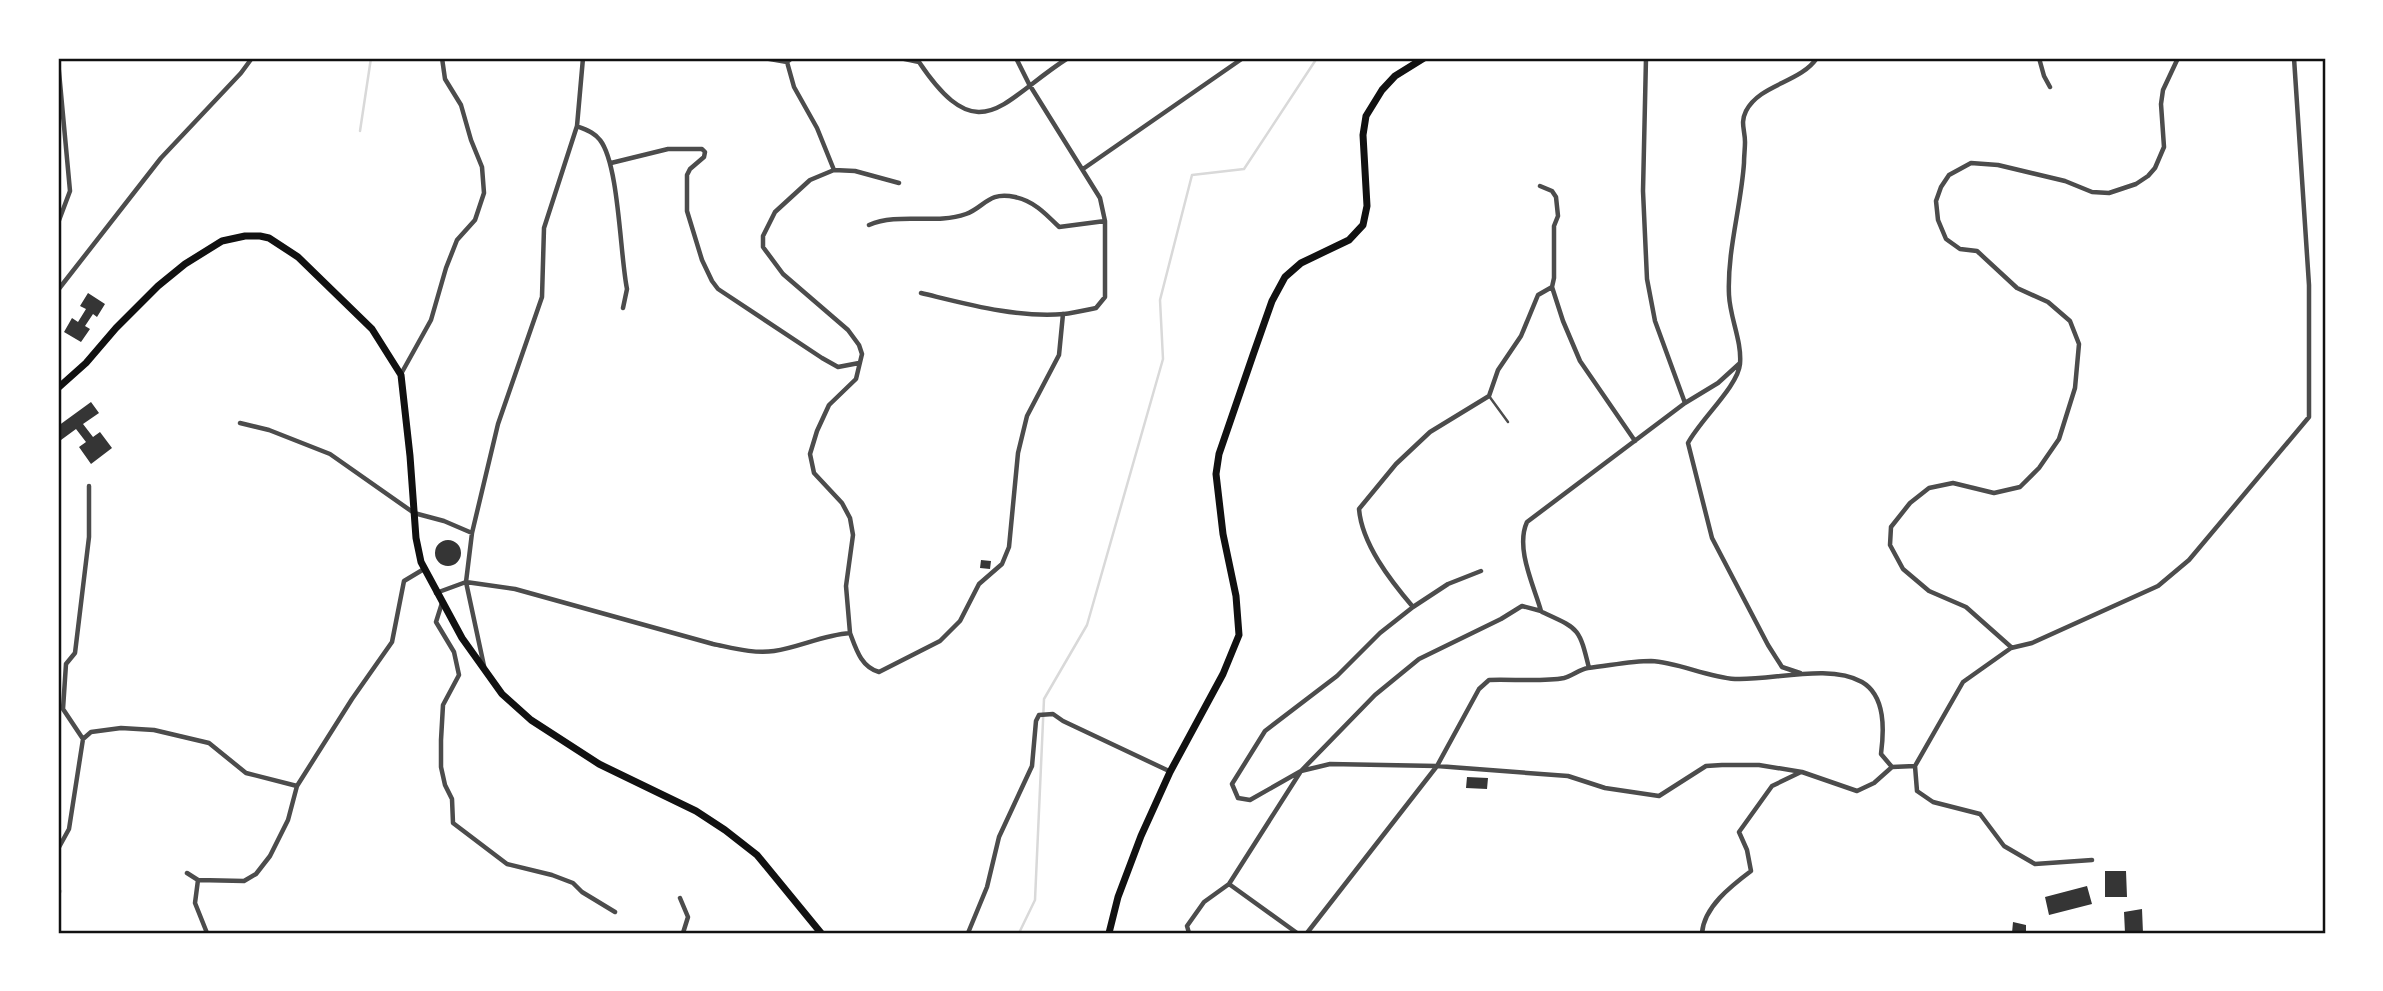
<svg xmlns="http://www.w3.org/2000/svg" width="2383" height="991" font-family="Merriweather,serif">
  <rect width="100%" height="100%" fill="#fff"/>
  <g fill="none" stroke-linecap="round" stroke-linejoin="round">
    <!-- stream -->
    <path stroke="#d9d9d9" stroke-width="2.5" d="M360 131 371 58
      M58 896 61 891
      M1019 933 1035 900 1044 699 1087 625 1163 359 1160 300 1192 175 1244 169 1317 58"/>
  </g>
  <!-- building -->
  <path fill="#353535" d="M88 293 105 304 97 317 93 314 85 326 90 329 81 342 64 332 72 318 78 322 86 309 80 306Z
    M91 402 99 413 83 424 93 437 100 432 112 448 91 464 79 447 86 442 76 429 61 440 58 435V426Z
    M435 553a13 13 0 1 1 26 0a13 13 0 1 1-26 0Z
    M981 560 991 561 990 569 980 568Z
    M1467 777 1488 778 1487 789 1466 788Z
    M2105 871H2126L2127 897H2105Z
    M2087 886 2092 904 2049 915 2045 897Z
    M2142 909 2143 933H2125L2124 912Z
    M2013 922 2026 925V931L2032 933H2012Z"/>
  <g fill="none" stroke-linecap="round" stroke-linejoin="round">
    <!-- service -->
    <path stroke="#4c4c4c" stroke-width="2.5" d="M1489 396 1508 422"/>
    <!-- minor -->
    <path stroke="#4c4c4c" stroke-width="4.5" d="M764 58 787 62
      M792 58 787 62 794 87 817 128 834 170
      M900 58 919 62C980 153 1002 100 1068 58
      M1646 58 1643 191 1647 279 1655 321 1685 403
      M2039 58 2044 76 2050 87
      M58 61 70 191 58 223
      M577 126C586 130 594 132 600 140 619 164 620 255 627 289L623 308
      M611 163 668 149H702L705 152 704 157 690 169 687 175V211L702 260 712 281 718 289 822 358 838 367 859 363
      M1083 169 1243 58
      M1540 186 1552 191 1556 197 1558 216 1554 226V278L1552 287 1563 321 1580 361 1635 441
      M869 225C899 212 935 225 966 214 985 207 988 191 1015 197 1034 201 1046 214 1059 227L1105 221
      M58 290 161 158 241 73 252 58
      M921 293C967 304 1016 318 1064 314 1074 313 1086 310 1096 308L1105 297V221L1100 198 1029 84 1016 58
      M401 374 431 320 446 268 457 240 475 220 484 193 482 167 471 140 461 105 445 79 442 58
      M240 423 269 430 330 454 414 513 444 521 472 533
      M1481 571 1448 584 1413 607 1380 633 1337 676 1265 731 1232 784 1238 798 1250 800 1301 771 1330 764 1437 766 1568 776 1605 788 1659 796 1706 766 1722 765H1759L1802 772 1857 791 1874 783 1892 767
      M436 593 466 582 515 589 713 644C733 648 754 654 774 651 800 647 823 635 850 633 856 649 861 667 879 672L940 641 960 621 979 584 1002 564 1009 547 1018 453 1027 416 1059 355 1063 314
      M442 603 436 622 454 652 459 675 443 705 441 740V767L445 785 452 799 453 823 507 864 552 875 573 883 582 892 615 912
      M1413 607C1390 580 1362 544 1359 509L1396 464 1430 432 1489 396 1498 370 1521 336 1538 295 1552 287
      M1542 612C1579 629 1579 627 1589 668
      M850 633 846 586 853 535 850 518 842 503 814 473 810 454 817 431 829 405 856 379 862 354 859 345 848 330 783 274 763 247V236L775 212 810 180 834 170 855 171 899 183
      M2011 647 1966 607 1929 591 1903 569 1890 545 1891 527 1910 503 1929 488 1953 483 1994 493 2020 487 2039 468 2059 439 2075 388 2079 344 2070 321 2048 302 2017 288 1977 251 1960 249 1946 239 1938 220 1936 201 1941 187 1949 175 1971 163 1998 165 2065 181 2092 192 2109 193 2136 184 2148 176 2155 168 2164 147 2161 104 2163 90 2178 58
      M484 666 466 582 472 533 498 424 542 297 544 228 577 126 583 58
      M1800 673 1782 667 1768 645 1712 538 1688 443C1700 420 1738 386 1740 364 1742 341 1730 318 1729 295 1727 251 1741 207 1744 163 1744 156 1745 149 1745 142 1745 130 1740 123 1746 111 1760 84 1800 83 1817 58
      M83 739 63 709 66 664 75 653 89 537V486
      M58 849 69 829 83 739 91 732 121 728 154 730 209 743 246 773 297 786
      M2092 860 2035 864 2004 846 1980 814 1933 802 1917 791 1915 766 1963 682 2011 648 2032 643 2158 586 2189 560 2309 417V285L2294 58
      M187 873 198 880
      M1229 884 1297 933
      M680 898 688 917 683 933
      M207 933 195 903 198 880 244 881 256 874 270 856 288 820 297 786 352 699 392 642 404 581 424 569
      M968 933 987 887 999 837 1032 766 1036 721 1039 715 1053 714 1063 721 1169 771
      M1189 933 1187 926 1204 902 1229 884 1301 771 1375 695 1419 659 1501 619 1522 606 1541 611C1534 586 1515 548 1527 522L1685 403 1718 383 1740 363
      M1307 933 1437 766 1479 689 1489 680C1510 679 1544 682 1564 678 1572 676 1580 669 1588 668 1608 666 1630 661 1651 661 1677 662 1707 677 1735 679 1771 681 1829 663 1862 682 1886 696 1884 731 1881 754L1892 767 1915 766
      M1702 933C1704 907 1731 886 1751 871L1747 850 1739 832 1772 786 1801 772"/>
    <!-- trunk -->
    <path stroke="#111" stroke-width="7" d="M58 388 86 363 116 328 158 286 185 264 222 241 245 236H260L269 238 298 257 372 329 401 375 410 456 416 538 421 562 462 638 502 694 531 720 599 764 696 811 725 830 757 855 821 933
      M1109 933 1118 897 1141 836 1170 772 1223 674 1239 635 1236 596 1223 534 1216 474 1219 454 1253 355 1272 301 1285 277 1301 263 1349 240 1363 225 1367 206 1363 135 1366 116 1382 90 1395 76 1424 58"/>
  </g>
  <!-- border -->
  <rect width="2383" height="991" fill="none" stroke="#ffffff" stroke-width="119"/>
  <rect x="60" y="60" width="2264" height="872" fill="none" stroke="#111" stroke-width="2.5"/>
</svg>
